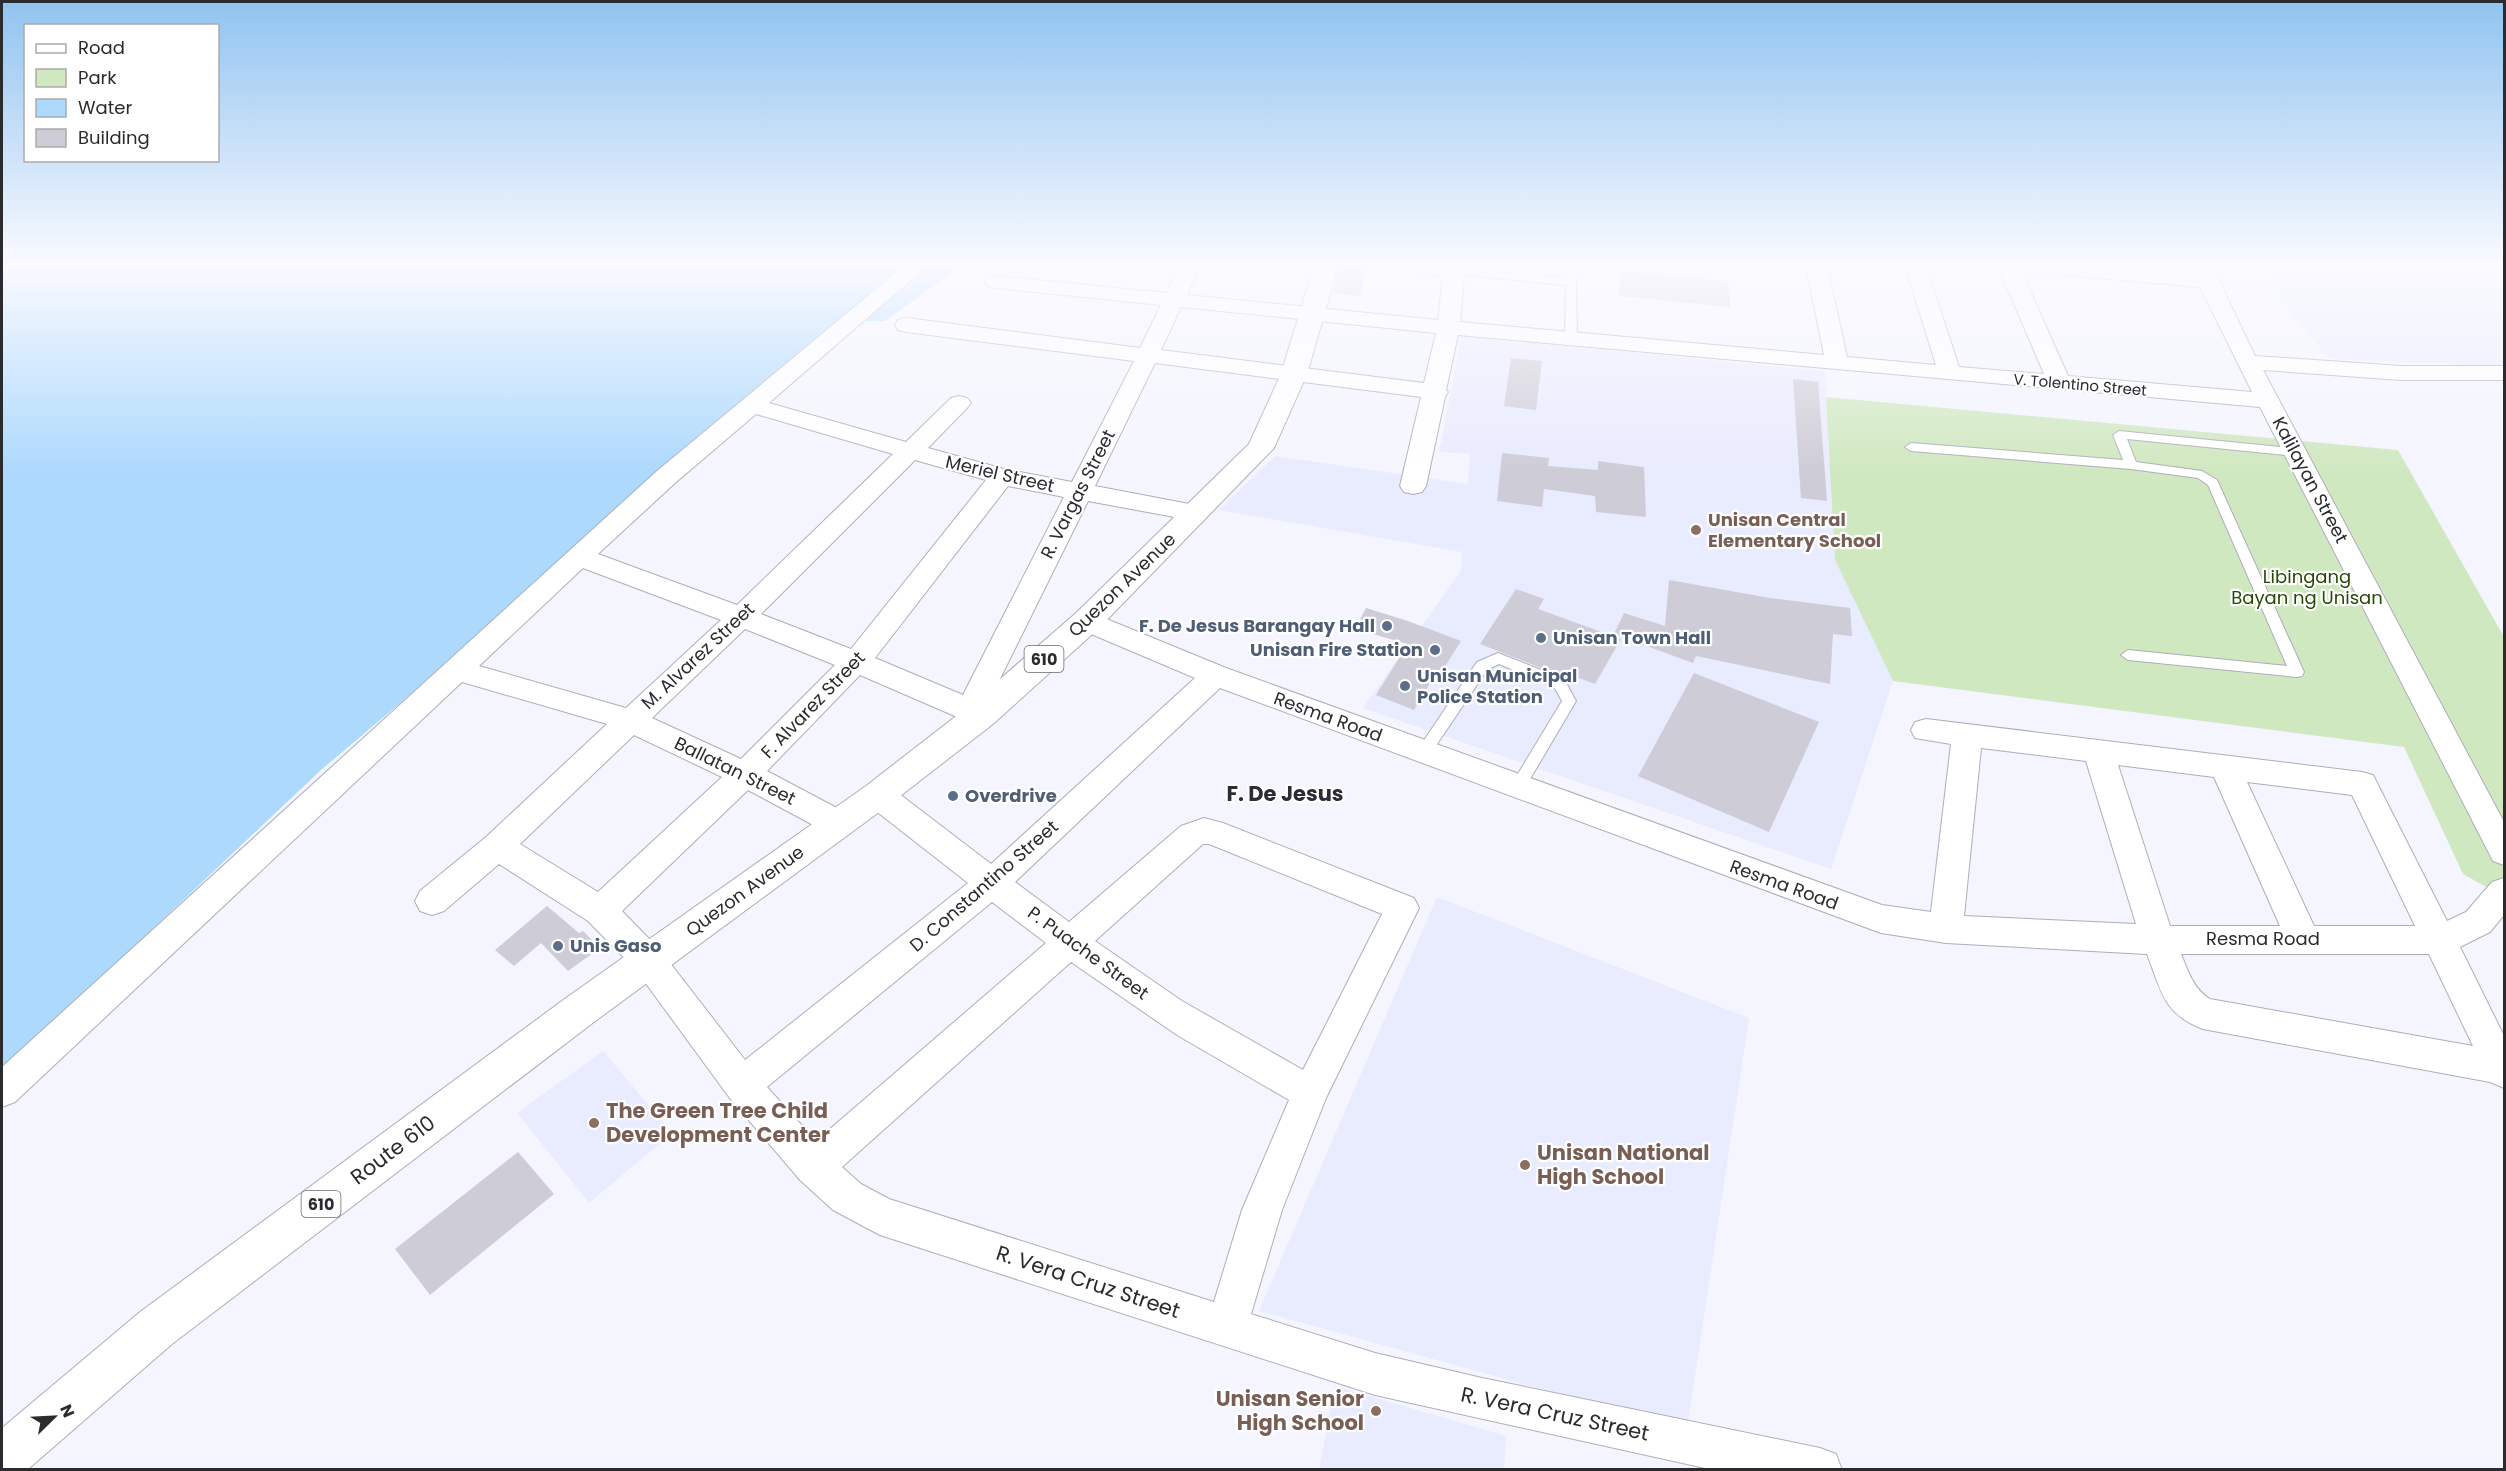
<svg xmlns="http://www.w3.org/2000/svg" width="2506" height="1471" font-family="Poppins,sans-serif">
  <rect width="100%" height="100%" fill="#f4f5fe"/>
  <!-- built -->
  <path fill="#e9ebfe" d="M2264 266H2504V366L2329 359 2276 295 2221 287 2219 278 2272 282Z
    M1462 336 1825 371 1835 560 1893 681 1831 869 1363 708 1461 571 1462 552 1219 510 1275 456 1468 484 1470 454 1439 452Z
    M1437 897 1749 1018 1687 1429 1259 1311Z
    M603 1051 672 1133 589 1203 517 1113Z
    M1335 1386 1506 1436 1504 1469H1319Z"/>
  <!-- green -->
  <path fill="#d0e8c0" d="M1826 397 2398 450 2504 637V897L2463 874 2404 747 1893 681 1835 560Z"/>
  <!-- water -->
  <path fill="#add9fd" d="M2 266H961L885 321H851L321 770 2 1071Z"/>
  <!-- building -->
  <path fill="#ceccd6" d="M1340 266H1368L1360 296 1333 293Z
    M1620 270 1728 281 1730 307 1619 296Z
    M1511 358 1542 361 1536 410 1504 406Z
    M1793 379 1818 382 1827 501 1801 498Z
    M1502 453 1549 458 1548 466 1598 470V461L1644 467 1646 517 1596 512 1595 496 1544 489 1542 507 1497 501Z
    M1669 580 1770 598 1850 608 1852 636 1833 634 1830 684 1696 656 1693 663 1614 634 1624 613 1665 626Z
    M1516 589 1544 599 1538 609 1621 639 1595 684 1576 677 1574 681 1480 644Z
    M1366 608 1408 621 1461 641 1442 671 1438 670 1414 710 1376 695 1408 644 1355 629Z
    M1694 673 1819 722 1769 832 1638 776Z
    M547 906 579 933 583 931 600 948 568 971 541 943 514 966 495 950Z
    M518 1152 554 1194 430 1295 395 1249Z"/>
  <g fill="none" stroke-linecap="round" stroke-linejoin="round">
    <!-- lane casing -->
    <g stroke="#adaeb9" stroke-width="2">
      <path id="lane" d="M1570 266H1580L1576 282 1577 340 1571 343 1565 340 1566 285 1455 274 1450 271 1455 268 1567 278Z
        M2119 431 2300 449 2302 452 2296 456 2127 439 2136 462 2202 471 2217 480 2304 672 2302 676 2297 677 2128 660 2121 655 2128 650 2287 666 2208 485 2198 478 2131 469 1911 451 1905 447 1911 443 2123 460 2113 435Z
        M1498 653 1564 679 1576 701 1523 791H1513L1510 787 1562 701 1554 687 1499 664 1487 670 1429 756H1419L1416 752 1477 662Z"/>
    </g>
    <!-- street casing -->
    <g stroke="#adaeb9" stroke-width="2">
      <path id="street" d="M904 266H927L769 403 906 442 951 398 959 396 967 398 971 403 967 408 928 448 1004 469 1072 482 1134 361 906 332 898 330 895 325 898 320 906 318 1140 348 1161 305 996 288 988 287 985 282 988 277 996 276 1167 293 1179 266H1200L1187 295 1438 320 1443 276 1408 270 1405 266H1465L1460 322 1824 355 1806 266H1827L1847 357 1936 365 1905 266H1926L1959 367 2044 374 1998 266H2019L2068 376 2252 392 2200 287 2030 272 2023 270 2020 266H2108L2194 273 2191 266H2212L2255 356 2401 366H2504V380H2401L2263 370 2504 822V865L2493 861 2260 407 1458 335 1446 390 1448 392 1445 397 1426 486 1422 492 1413 494 1404 492 1400 486 1421 397 1155 363 1095 486 1205 507 1209 513 1205 519 1196 521 1088 501 987 705 991 707 996 715 991 723 981 726 971 723 860 675 767 771 850 815 855 824 850 833 839 837 828 833 748 790 622 911 660 950 745 1060 968 883 867 804 862 795 867 786 878 783 889 786 991 864 1195 678 1077 628 1073 621 1077 614 1087 611 1226 668 1882 905 1931 912 1951 744 1915 738 1911 730 1915 722 1926 719 2362 772 2373 775 2447 921 2466 912 2492 882 2504 878V915L2490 932 2460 947 2504 1036V1088L2490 1082 2203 1029C2163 1014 2161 990 2147 954L1946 943 1881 933 1220 688 1015 882 1069 922 1181 826 1204 818 1223 823 1414 898 1419 908 1326 1098 1282 1210 1251 1314 1375 1353 1482 1378 1820 1448 1836 1454 1842 1470H1714L1375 1395 880 1235 833 1210 800 1180 729 1097 636 970 588 921 499 864 444 911 432 915 420 911 415 901 420 891 486 837 607 724 462 682 15 1102 2 1107V1067L657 471ZM1181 307 1436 333 1424 383 1161 350ZM756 414 893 454 737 605 598 554 675 483ZM915 460 986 480 851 649 761 614ZM1008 486 1064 497 963 695 875 658ZM583 568 721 620 626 708 479 666ZM745 629 835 665 741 759 652 718ZM634 735 722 777 598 892 520 844ZM1981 748 2086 761 2136 924 1964 916ZM2118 765 2214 777 2280 926H2170ZM2247 782 2352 795 2415 926H2314ZM1203 844H1209L1382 914 1303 1070 1182 1001 1095 941ZM992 902 1046 943 816 1141 767 1087ZM2181 954H2429L2473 1046 2210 999C2193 988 2189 973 2181 954ZM1071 962 1177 1035 1289 1100 1242 1210 1214 1302 889 1199 861 1184 842 1167Z"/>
    </g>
    <!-- primary casing -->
    <g stroke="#adaeb9" stroke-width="2">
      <path id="primary" d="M1314 266H1338L1307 374 1274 448 1098 629 993 724 890 804 594 1022 172 1344 27 1470H2V1428L140 1312 566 998 866 786 969 706 1076 613 1249 444 1281 374Z"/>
    </g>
    <!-- lane -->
    <use href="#lane" fill="#fff" fill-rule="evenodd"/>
    <!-- street -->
    <use href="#street" fill="#fff" fill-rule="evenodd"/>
    <!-- primary -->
    <use href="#primary" fill="#fff" fill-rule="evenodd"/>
  </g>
  <!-- sky -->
  <linearGradient id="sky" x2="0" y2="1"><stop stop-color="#90c3f0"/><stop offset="0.56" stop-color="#fafaff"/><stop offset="1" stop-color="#fafaff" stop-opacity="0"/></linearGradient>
  <rect width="2506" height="472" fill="url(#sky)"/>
  <!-- markers -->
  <g fill="#8d6e63" stroke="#fff" stroke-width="2">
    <circle cx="1696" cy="530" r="6"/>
    <circle cx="594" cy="1123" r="6"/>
    <circle cx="1525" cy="1165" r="6"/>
    <circle cx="1376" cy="1411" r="6"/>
  </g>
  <g fill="#5c6f8a" stroke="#fff" stroke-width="2">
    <circle cx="1387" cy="626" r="6"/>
    <circle cx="1541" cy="638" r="6"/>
    <circle cx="1435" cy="650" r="6"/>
    <circle cx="1405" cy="686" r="6"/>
    <circle cx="953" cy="796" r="6"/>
    <circle cx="558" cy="946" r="6"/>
  </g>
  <g text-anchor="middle" stroke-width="4.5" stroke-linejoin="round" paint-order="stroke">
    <!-- far-street labels -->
    <g font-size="15" fill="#2a2b2f" stroke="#fff">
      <text transform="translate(2080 385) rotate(5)" y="5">V. Tolentino Street</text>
    </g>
    <!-- shield labels -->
    <g fill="#fff" stroke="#6a6b6d" stroke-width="1.5">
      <rect x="1024.5" y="646" width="39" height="26" rx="4.5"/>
      <rect x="301.5" y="1191" width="39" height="26" rx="4.5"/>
    </g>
    <g font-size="16" font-weight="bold" fill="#2a2b2f">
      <text x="1044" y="665">610</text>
      <text x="321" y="1210">610</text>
    </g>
    <!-- street labels -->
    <g font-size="18" fill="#2a2b2f" stroke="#fff">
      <text transform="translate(1000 474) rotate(13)" y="6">Meriel Street</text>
      <text transform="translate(2310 480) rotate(62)" y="6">Kalilayan Street</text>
      <text transform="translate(1078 494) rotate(-63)" y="6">R. Vargas Street</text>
      <text transform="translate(1122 585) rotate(-44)" y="6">Quezon Avenue</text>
      <text transform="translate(698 656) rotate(-43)" y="6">M. Alvarez Street</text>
      <text transform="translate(813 705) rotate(-46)" y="6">F. Alvarez Street</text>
      <text transform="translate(1328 717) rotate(20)" y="6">Resma Road</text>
      <text transform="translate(735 771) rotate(26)" y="6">Ballatan Street</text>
      <text transform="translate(1784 885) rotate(20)" y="6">Resma Road</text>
      <text transform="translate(984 886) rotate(-41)" y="6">D. Constantino Street</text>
      <text transform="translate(745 891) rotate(-36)" y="6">Quezon Avenue</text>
      <text x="2263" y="945">Resma Road</text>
      <text transform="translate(1088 953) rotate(36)" y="6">P. Puache Street</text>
    </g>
    <!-- education labels -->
    <g font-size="18" font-weight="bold" fill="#785e54" stroke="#fff" text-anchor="start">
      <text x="1708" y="526">Unisan Central<tspan x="1708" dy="21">Elementary School</tspan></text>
    </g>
    <!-- park labels -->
    <g font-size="18" fill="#274704" stroke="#fff">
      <text x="2307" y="583">Libingang<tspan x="2307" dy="21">Bayan ng Unisan</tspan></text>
    </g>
    <!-- service labels -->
    <g font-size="18" font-weight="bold" fill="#4e5e75" stroke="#fff" text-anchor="start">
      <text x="1375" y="632" text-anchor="end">F. De Jesus Barangay Hall</text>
      <text x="1553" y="644">Unisan Town Hall</text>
      <text x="1423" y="656" text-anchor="end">Unisan Fire Station</text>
      <text x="1417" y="682">Unisan Municipal<tspan x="1417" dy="21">Police Station</tspan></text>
      <text x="965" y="802">Overdrive</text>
      <text x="570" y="952">Unis Gaso</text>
    </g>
    <!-- quarter labels -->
    <g font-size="21" font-weight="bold" fill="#2c2c35" stroke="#fff">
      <text x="1285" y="801">F. De Jesus</text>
    </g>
    <!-- near-education labels -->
    <g font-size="21" font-weight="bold" fill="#785e54" stroke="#fff" text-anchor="start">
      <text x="606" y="1118">The Green Tree Child<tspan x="606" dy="24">Development Center</tspan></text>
      <text x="1537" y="1160">Unisan National<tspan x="1537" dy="24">High School</tspan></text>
      <text x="1364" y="1406" text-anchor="end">Unisan Senior<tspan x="1364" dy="24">High School</tspan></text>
    </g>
    <!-- near-street labels -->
    <g font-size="21" fill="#2a2b2f" stroke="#fff">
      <text transform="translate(393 1150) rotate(-37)" y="7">Route 610</text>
      <text transform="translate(1088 1282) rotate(18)" y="7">R. Vera Cruz Street</text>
      <text transform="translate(1555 1414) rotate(12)" y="7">R. Vera Cruz Street</text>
    </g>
  </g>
  <!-- border -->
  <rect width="2506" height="1471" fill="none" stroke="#2a2b2f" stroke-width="6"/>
  <!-- legend -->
  <rect x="24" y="24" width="195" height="138" fill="#ffffff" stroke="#aaaaac" stroke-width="1.5"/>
  <rect x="36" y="44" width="30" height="9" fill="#ffffff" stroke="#aaaaac" stroke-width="1.5"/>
  <text x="78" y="54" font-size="18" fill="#2a2b2f">Road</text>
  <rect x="36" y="69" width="30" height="18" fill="#d0e8c0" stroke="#aaaaac" stroke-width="1.5"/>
  <text x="78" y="84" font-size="18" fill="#2a2b2f">Park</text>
  <rect x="36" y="99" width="30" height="18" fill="#add9fd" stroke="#aaaaac" stroke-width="1.5"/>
  <text x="78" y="114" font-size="18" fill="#2a2b2f">Water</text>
  <rect x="36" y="129" width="30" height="18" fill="#ceccd6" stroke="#aaaaac" stroke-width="1.5"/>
  <text x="78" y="144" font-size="18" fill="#2a2b2f">Building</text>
  <!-- north arrow -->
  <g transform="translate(54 1417) rotate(66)" stroke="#ffffff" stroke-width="4.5" paint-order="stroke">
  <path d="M0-4.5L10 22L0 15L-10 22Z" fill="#2a2b2f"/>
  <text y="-9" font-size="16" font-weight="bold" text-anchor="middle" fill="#2a2b2f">N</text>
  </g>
</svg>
